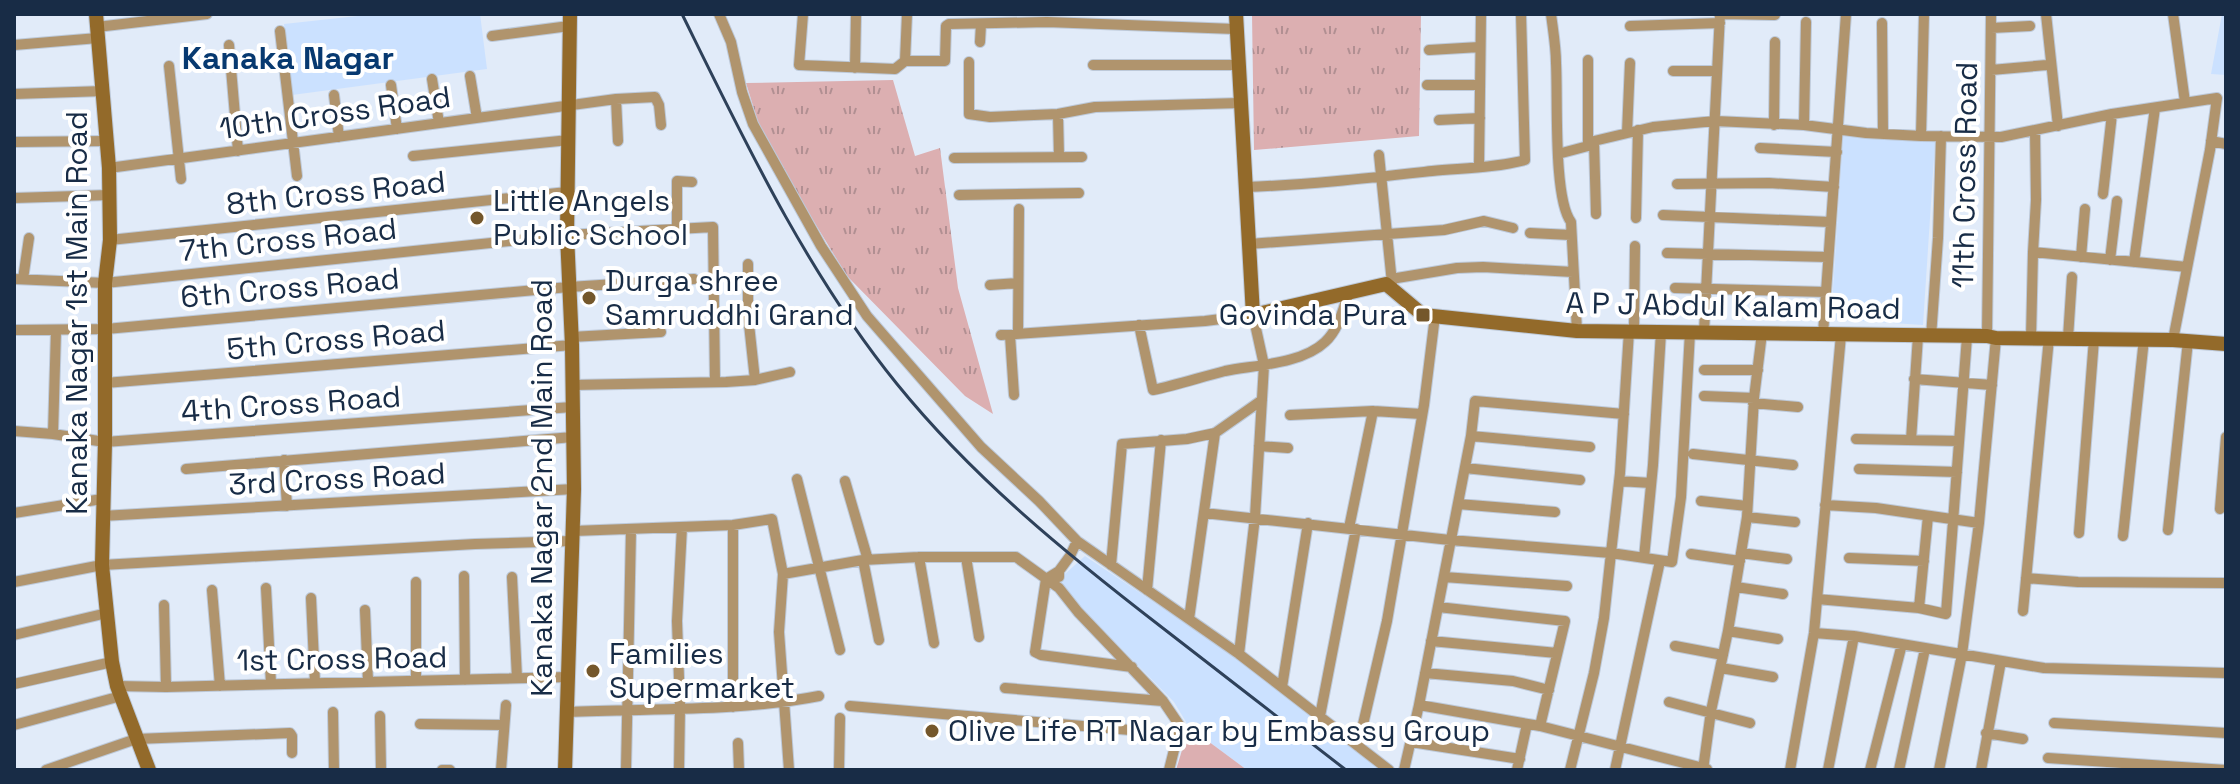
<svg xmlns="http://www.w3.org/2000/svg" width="2240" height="784" font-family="'Space Grotesk',sans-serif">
  <defs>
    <pattern id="grass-tufts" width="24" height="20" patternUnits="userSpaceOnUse" patternTransform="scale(2)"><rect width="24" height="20" fill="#dcafb1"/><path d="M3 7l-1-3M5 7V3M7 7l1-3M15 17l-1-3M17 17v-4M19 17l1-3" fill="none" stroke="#b18f92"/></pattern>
  </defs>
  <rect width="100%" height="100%" fill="#e1ebf9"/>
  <!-- built -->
  <path fill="#cbe1ff" d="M376 14H480L487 69 292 95 284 24Z
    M2222 14H2226V75L2211 74Z
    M1843 136 1935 142 1923 325 1831 319Z
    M1085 556 1227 651 1383 770H1247L1189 727 1174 702 1056 582Z"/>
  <!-- grass -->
  <path fill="url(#grass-tufts)" d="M1252 14H1421L1419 136 1254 150Z
    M893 80 915 156 940 148 958 288 993 414 965 396 847 276 763 138 746 83Z"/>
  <!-- park -->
  <path fill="#dcafb1" d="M1189 727 1247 770H1176Z"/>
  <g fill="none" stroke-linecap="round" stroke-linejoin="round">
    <!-- street casing -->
    <g stroke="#bdc9d9" stroke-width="12">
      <path id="street" d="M719 14 731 42 742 92 753 124 821 246 867 316 981 447 1039 501 1077 541
        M803 14 799 65 895 69 905 61
        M907 14 905 61H945L946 26 949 24 1047 22 1235 29
        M1551 14C1553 30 1556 47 1556 63 1558 98 1553 198 1571 222L1577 331
        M1720 14 1775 15
        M2046 14 2058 126
        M2173 14 2185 102
        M1882 23 1883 134
        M1630 26 1720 23
        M97 27 207 14
        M1991 28 2030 26
        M280 31 297 176
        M492 36 569 26
        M980 42 981 24
        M14 45 98 38
        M229 45 238 151
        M1429 50 1480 47
        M969 62V114L990 117 1058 114 1095 107 1240 103
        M1093 65H1237
        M169 66 181 179
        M855 68 856 14
        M1991 70 2047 65
        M1673 71H1717
        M470 76 477 118
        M432 79 439 123
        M391 85 397 129
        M1427 85H1480
        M14 94 104 91
        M334 95 339 137
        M616 99 618 141
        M1058 114 1059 157
        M1439 120 1480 118
        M1774 125 1775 42
        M1804 125 1806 22
        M2035 130 2036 200 2033 252 2187 267
        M1627 133 1630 63
        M1921 136 1924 14
        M1594 141 1596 214
        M2211 141 2226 144
        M14 142 107 141
        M1588 146V60
        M1760 148 1837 152
        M1558 154 1588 146 1594 141 1653 127 1715 121 1804 125 1866 133 1921 136 2001 137 2112 114 2217 98 2210 150 2173 340
        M1379 155 1392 283
        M413 156 569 140
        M954 158 1082 157
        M1479 167 1481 14
        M109 168 616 99 655 97 659 105 661 125
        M1677 184 1769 183 1834 187
        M1245 187C1308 185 1369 178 1432 171 1463 168 1494 168 1525 160L1521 14
        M2103 194 2112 114
        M959 195 1079 193
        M14 198 109 195
        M1663 215 1830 222
        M1636 218 1638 130
        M677 230V181L692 182
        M1530 233 1571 235
        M110 240 567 192
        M1249 244 1444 230 1484 221 1513 228
        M1667 253 1828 257
        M2081 257 2085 209
        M2110 260 2117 201
        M2134 262 2155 108
        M748 264V315L755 380
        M14 279 105 283 567 235 713 227 715 382
        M23 279 29 238
        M1391 279 1457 268 1483 267 1573 272
        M990 285 1018 283
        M1675 288 1826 292
        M1139 325 1153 390C1177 385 1201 377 1225 371 1255 365 1302 364 1325 342 1339 329 1343 309 1349 292
        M14 330 106 329 569 287 694 279
        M1629 331 1620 473 1611 553 1672 562 1681 497 1690 332
        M1634 331 1635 246
        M1704 332 1720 14
        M1018 334 1019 209
        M1823 334 1846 14
        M1001 335 1205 321 1253 315 1264 365 1255 517 1239 654
        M1010 335 1014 395
        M1987 336 1991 14
        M571 337 661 332
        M1931 337 1938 238 1941 136
        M2031 338 2033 252
        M2068 338 2072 277
        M1704 370H1758
        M1914 379 1992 385
        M105 383 572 345
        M572 385 726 382 755 380 790 372
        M1704 396 1754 398
        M1753 403 1798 407
        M1290 415 1373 411 1422 414
        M14 431 53 434 105 442 572 407
        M53 434 56 330
        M1471 436 1475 401 1624 414
        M1856 439 1959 441
        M1911 440 1918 336
        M1259 446 1288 448
        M1693 454 1793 465
        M284 460 287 506
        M1465 468 1580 480
        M186 469 573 437
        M1859 469 1957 472
        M797 479 840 650
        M845 481 868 560
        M1619 481 1651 483
        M1701 501 1747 506
        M1458 504 1555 512
        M1825 505 1876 508 1979 523
        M2220 509 2226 437
        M14 513 102 499
        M1204 513 1450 540 1611 553 1604 618 1594 673 1570 770
        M102 516 574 489
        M1747 517 1795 522
        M1349 528 1373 411
        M2168 530 2188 341
        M573 531 733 525 772 519 783 574 779 632 789 770
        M2079 533 2094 339
        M2123 536 2144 339
        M1741 553 1787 559
        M1691 554 1740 561
        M919 557 934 643
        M966 557 979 637
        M1644 558 1653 465 1661 332
        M1849 558 1924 561
        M863 560 879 640
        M1111 565 1122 444 1187 439 1215 433
        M1059 571 1070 556 1077 541 1239 654 1389 770
        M783 574 863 560 919 557H1016L1059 588 1078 612 1163 701 1180 726 1169 770
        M464 576 465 680
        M512 577 517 678
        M1059 577V571L1046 579 1035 652 1041 655 1132 667
        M1444 577 1567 586
        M2026 578 2078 582 2226 583
        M14 582 102 565 475 544 572 541
        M416 582V681
        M1736 587 1783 594
        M266 588 271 684
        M212 590 220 686
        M1147 590 1161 440
        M311 598 315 683
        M1817 599 1919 608 1946 614 1967 337
        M164 605 166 687
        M1438 607 1565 621 1540 726
        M1919 608 1928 516
        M365 610 368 682
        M2023 611 2049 338
        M1189 619 1215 433 1262 400
        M1728 631 1778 639
        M1814 633 1854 636 2044 668 2226 673
        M14 635 107 613
        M1431 641 1557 653
        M1675 646 1723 655
        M1721 668 1773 677
        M1425 673 1513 681 1549 690
        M14 684 112 662
        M117 686 166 687 568 677
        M1282 687 1308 523
        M1005 688 1163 701
        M1669 702 1750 723
        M1419 705 1471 436 1590 447
        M850 706 1177 734
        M733 707V525
        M333 712 334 770
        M567 712C651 708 737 712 819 696
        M380 716 381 770
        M1320 716 1356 529
        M2054 723 2226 733
        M420 724 504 725
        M14 725 121 696
        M1986 733 2023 739
        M1411 742 1520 759
        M738 743 739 770
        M1358 746 1387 621 1424 405 1435 316
        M2048 758 2226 770
        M46 770 136 739 290 733 292 736V753
        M442 770H450
        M501 770 506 705
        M626 770 631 530
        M679 770 680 707 677 621 682 527
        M839 770 840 718
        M1404 770 1419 705 1540 726 1707 769
        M1517 770 1527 724
        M1615 770 1660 561
        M1703 770 1711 711 1728 631 1747 517 1754 398 1762 333
        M1790 770 1814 633 1841 335
        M1828 770 1854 636
        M1870 770 1902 644
        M1899 770 1925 649
        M1939 770 1962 654 1979 523 1996 338
        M1981 770 2001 661"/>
    </g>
    <!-- secondary casing -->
    <g stroke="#bdc9d9" stroke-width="16">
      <path id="secondary" d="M96 14 109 168 110 240 105 283V442L102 565 112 662 117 686 149 770
        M1236 14 1253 315 1386 284 1423 315 1577 331 1987 336 1996 338 2173 340 2226 344
        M565 770 574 489 572 345 567 235 570 14"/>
    </g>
    <!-- street -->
    <use href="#street" stroke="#b0946d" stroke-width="10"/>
    <!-- secondary -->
    <use href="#secondary" stroke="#936a2a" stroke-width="14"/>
    <!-- rail -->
    <path stroke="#2e415a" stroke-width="3" d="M682 14C745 142 807 273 897 384 974 479 1068 555 1164 629 1225 676 1285 723 1346 770"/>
  </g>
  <!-- markers -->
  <g fill="#74572b" stroke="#fff" stroke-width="3">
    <circle cx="477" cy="218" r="8"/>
    <circle cx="589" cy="298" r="8"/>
    <rect x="1415" y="307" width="16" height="16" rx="4"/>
    <circle cx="593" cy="671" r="8"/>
    <circle cx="932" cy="731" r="8"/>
  </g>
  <g text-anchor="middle" stroke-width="8" stroke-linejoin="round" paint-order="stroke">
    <!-- street labels -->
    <g font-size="30" fill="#182c46" stroke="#fff">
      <text transform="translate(335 113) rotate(-8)" y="10">10th Cross Road</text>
      <text transform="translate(1965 175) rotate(-89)" y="10">11th Cross Road</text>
      <text transform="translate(336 193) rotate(-6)" y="10">8th Cross Road</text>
      <text transform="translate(288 240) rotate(-6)" y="10">7th Cross Road</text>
      <text transform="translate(290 288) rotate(-5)" y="10">6th Cross Road</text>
      <text transform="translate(1733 306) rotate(1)" y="10">A P J Abdul Kalam Road</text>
      <text transform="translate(77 313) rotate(-90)" y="10">Kanaka Nagar 1st Main Road</text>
      <text transform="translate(336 340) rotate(-5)" y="10">5th Cross Road</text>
      <text transform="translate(291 404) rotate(-4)" y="10">4th Cross Road</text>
      <text transform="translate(337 479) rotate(-3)" y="10">3rd Cross Road</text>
      <text transform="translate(542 488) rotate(-90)" y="10">Kanaka Nagar 2nd Main Road</text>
      <text transform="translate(342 659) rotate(-1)" y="10">1st Cross Road</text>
    </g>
    <!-- poi labels -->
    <g font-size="30" fill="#182c46" stroke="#fff" text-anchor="start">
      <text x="493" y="211">Little Angels<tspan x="493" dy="34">Public School</tspan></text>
      <text x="605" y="291">Durga shree<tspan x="605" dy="34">Samruddhi Grand</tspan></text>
      <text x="1407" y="325" text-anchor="end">Govinda Pura</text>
      <text x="609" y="664">Families<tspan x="609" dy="34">Supermarket</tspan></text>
      <text x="948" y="741">Olive Life RT Nagar by Embassy Group</text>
    </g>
    <!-- neighbourhood labels -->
    <g font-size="32" font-weight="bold" fill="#073970" stroke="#fff">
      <text x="288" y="69">Kanaka Nagar</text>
    </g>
  </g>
  <!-- border -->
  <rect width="2240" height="784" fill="none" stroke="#182c46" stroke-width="32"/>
</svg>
